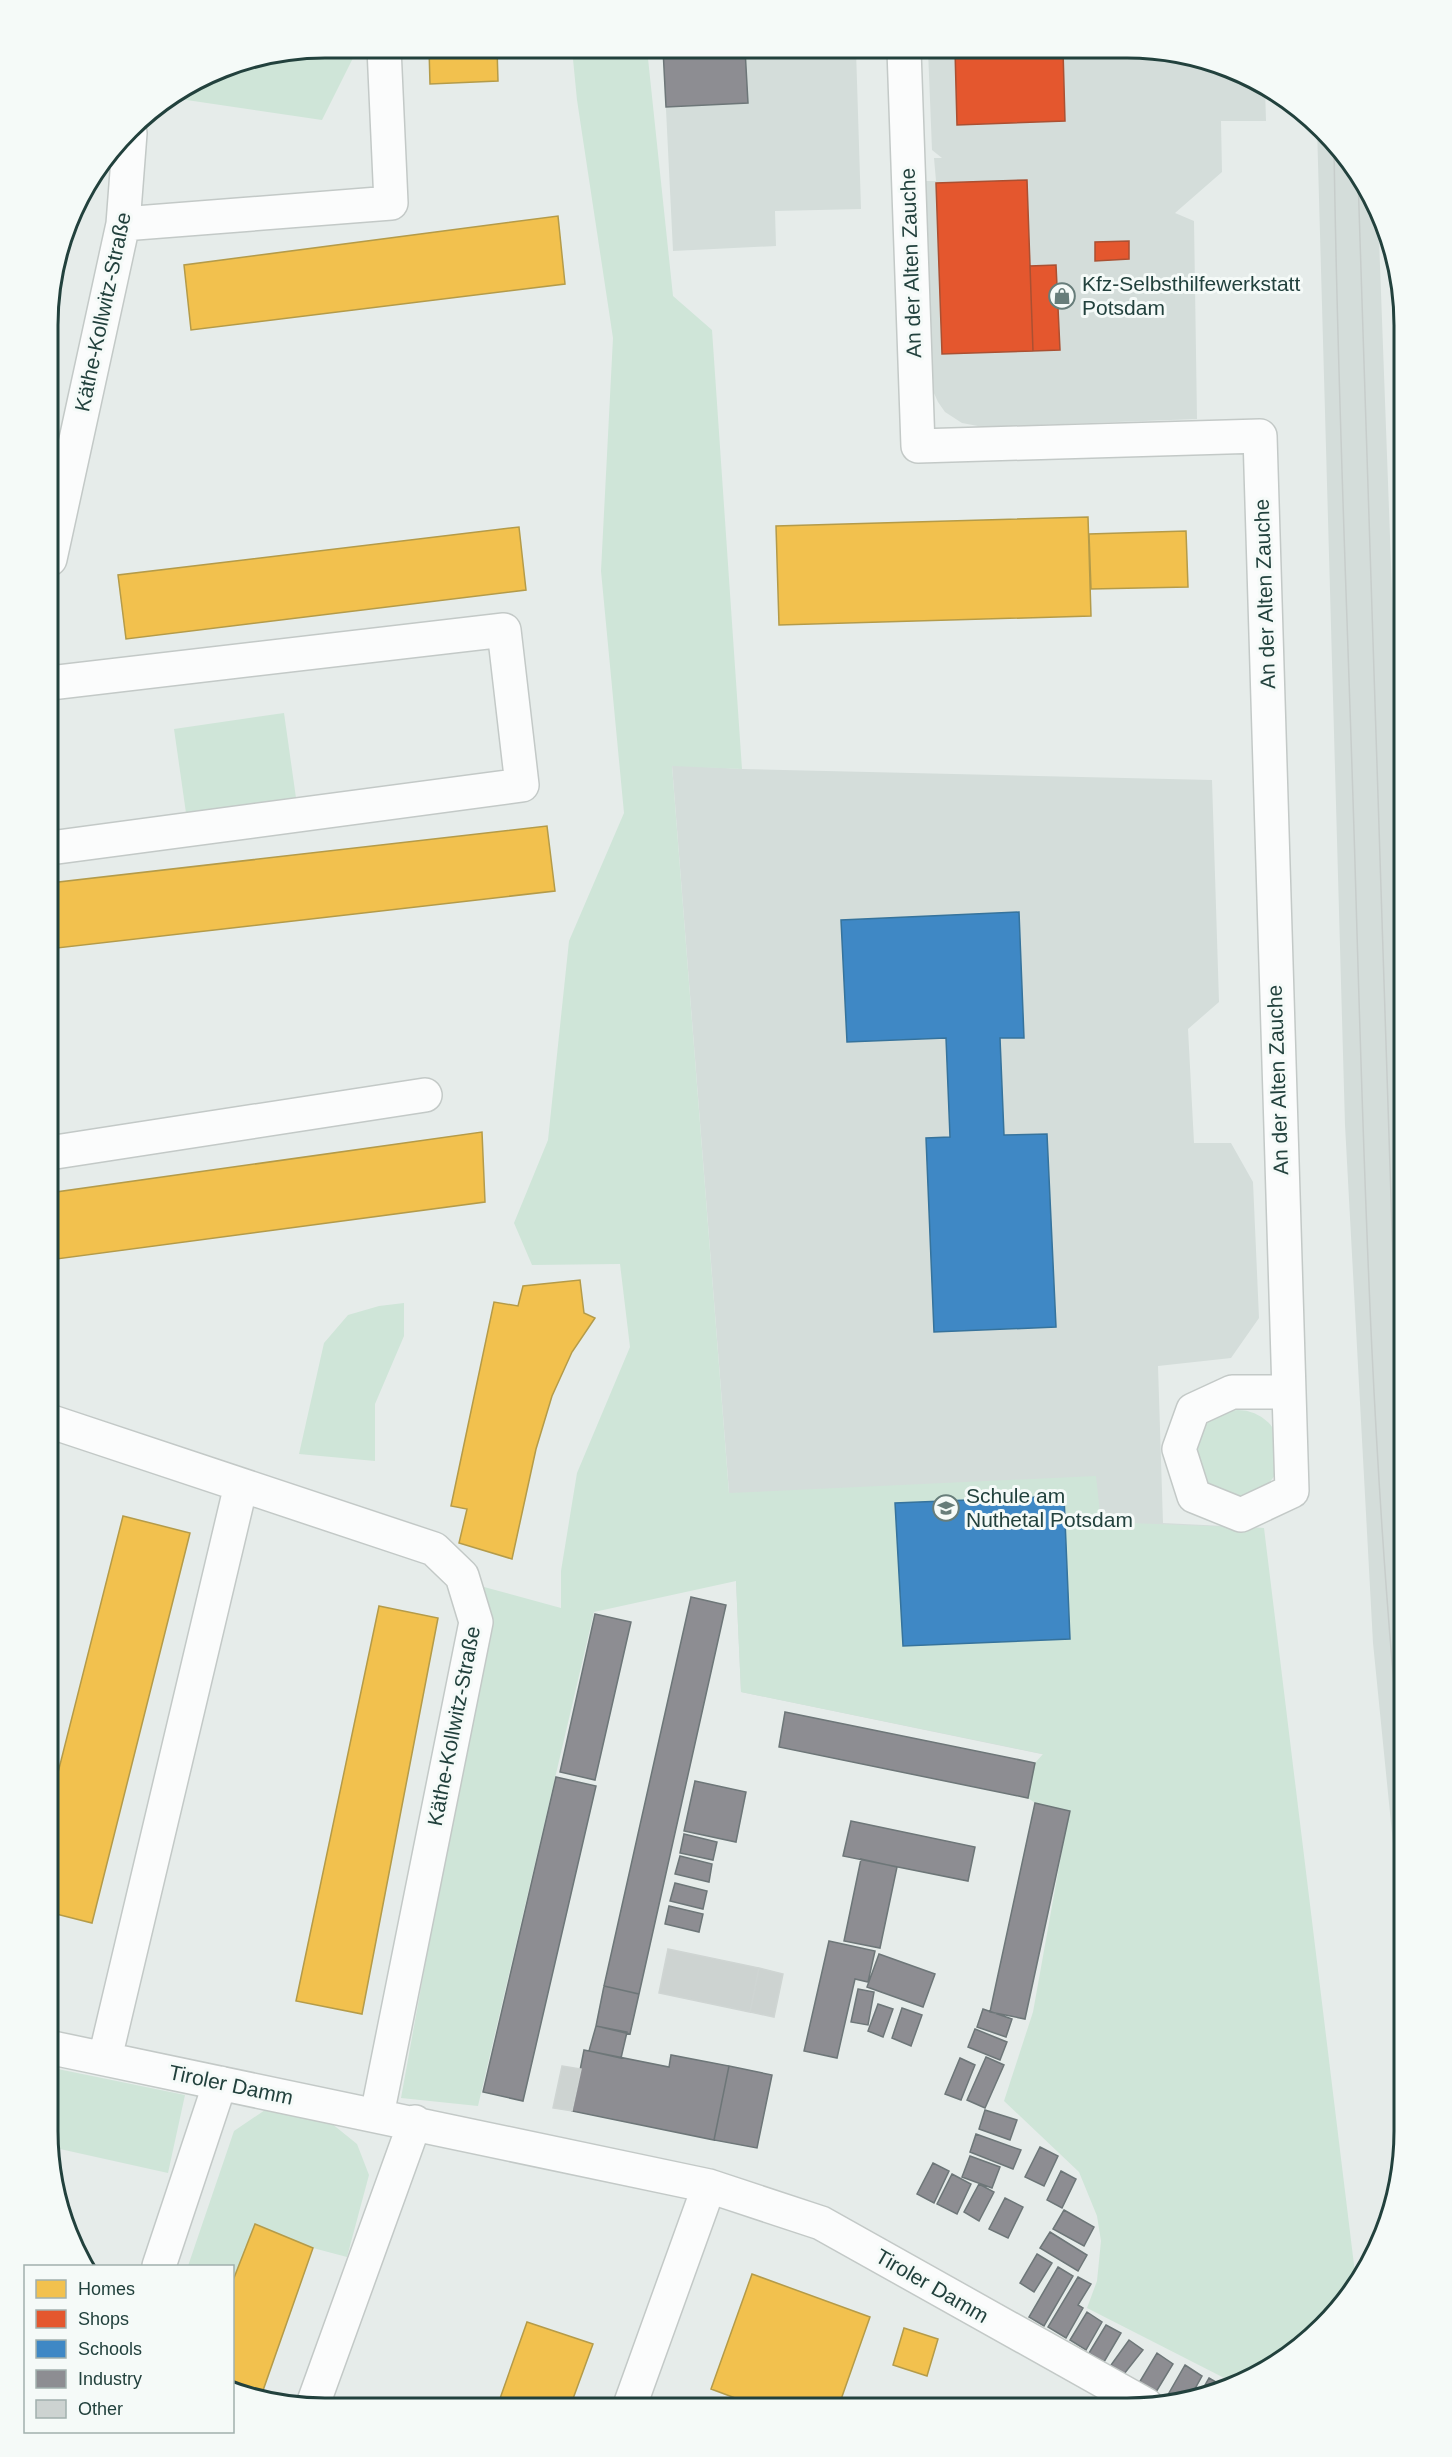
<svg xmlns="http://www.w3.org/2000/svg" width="1452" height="2457" font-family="Helvetica,sans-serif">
  <rect width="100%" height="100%" fill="#e6ecea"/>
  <!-- built -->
  <path fill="#d4ddda" d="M663 49 856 50 861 209 775 211 776 246 673 251Z
    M928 50H1163L1233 69 1265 88 1266 121H1221L1222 172 1175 213 1194 221 1197 419 983 427 962 423 945 412 938 402 933 391 931 377 924 181H936L934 158H942L932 150Z
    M1317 127 1347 157 1378 211 1404 917 1403 1943 1373 1643 1345 1125Z
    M672 765 742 769 1212 780 1219 1002 1188 1029 1194 1143H1231L1253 1182 1259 1318 1231 1358 1158 1366 1163 1523 1264 1528 1075 1761 741 1692 736 1581Z"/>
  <!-- green -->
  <path fill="#cfe5d8" d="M325 48H358L322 120 173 98 220 69Z
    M572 49H647L673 296 712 330 742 769 672 766 729 1493 1096 1476 1101 1522 1264 1528 1355 2273H1361L1347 2300 1296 2351 1238 2385 1087 2308 1097 2281 1101 2241 1097 2216 1079 2172 1004 2101 1033 2012 1069 1811 1035 1803 1028 1798 1035 1763 1043 1754 741 1692 736 1581 594 1612 478 2106 401 2098 486 1629 484 1587 561 1608V1571L577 1473 630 1347 620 1264 532 1265 514 1223 548 1140 569 941 624 813 601 571 613 338 577 100Z
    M284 713 297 805 187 820 174 729Z
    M404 1303V1336L375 1404V1461L299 1454 324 1343 348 1315 379 1306Z
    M1195 1453a43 43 0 1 1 86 0a43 43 0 1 1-86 0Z
    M48 2067 185 2095 168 2173 51 2147 48 2131Z
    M268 2108 331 2123 357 2144 369 2175 347 2257 313 2248 255 2224 233 2283 232 2266H188L234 2131Z"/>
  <!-- homes -->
  <path fill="#f2c14e" stroke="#b49b49" stroke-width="1.5" d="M429 48H497L498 81 430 84Z
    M558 216 565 284 191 330 184 265Z
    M1088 517 1091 616 779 625 776 526Z
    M519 527 526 590 126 639 118 575Z
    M1186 531 1188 587 1091 589 1089 534Z
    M547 826 555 891 57 948 50 883Z
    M482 1132 485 1202 49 1260V1193Z
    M580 1280 584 1313 595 1318 572 1352 552 1396 536 1449 512 1559 459 1543 467 1509 451 1506 494 1302 518 1306 523 1286Z
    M123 1516 190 1533 92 1923 48 1912V1812Z
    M379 1606 438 1618 362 2014 296 2001Z
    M255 2224 313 2248 260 2399 232 2391V2283Z
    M752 2274 870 2317 838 2408H762L711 2389Z
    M527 2322 593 2344 570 2407H497Z
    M904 2328 938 2339 927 2376 893 2365Z"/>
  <!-- shops -->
  <path fill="#e4572e" stroke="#aa5032" stroke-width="1.5" d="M955 50H1063L1065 121 957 125Z
    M1027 180 1033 351 942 354 936 183Z
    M1129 241V259L1095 261V242Z
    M1056 265 1060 350 1033 351 1030 266Z"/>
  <!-- schools -->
  <path fill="#3f88c5" stroke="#36739c" stroke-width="1.5" d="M1019 912 1024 1038H1000L1004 1135 1047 1134 1056 1327 934 1332 926 1138 950 1137 946 1038 847 1042 841 920Z
    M1064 1496 1070 1639 903 1646 895 1503Z"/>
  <!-- industry -->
  <path fill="#8d8d92" stroke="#6d7678" stroke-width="1.5" d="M663 49H745L748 103 666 107Z
    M691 1597 726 1605 639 1994 604 1986Z
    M595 1614 631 1622 595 1780 560 1772Z
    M785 1712 1035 1763 1028 1798 779 1747Z
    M556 1777 596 1786 523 2101 483 2092Z
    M695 1781 746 1792 736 1842 684 1831Z
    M1035 1803 1070 1811 1025 2019 990 2012Z
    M851 1821 975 1847 968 1881 843 1856Z
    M684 1834 717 1842 713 1860 680 1853Z
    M680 1856 712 1864 709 1882 675 1874Z
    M861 1859 897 1867 880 1948 844 1941Z
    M675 1883 707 1891 703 1909 670 1901Z
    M669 1906 703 1914 699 1932 665 1924Z
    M829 1941 875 1951 868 1982 855 1979 837 2058 804 2051Z
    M879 1954 935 1974 923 2007 867 1987Z
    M604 1986 639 1994 630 2034 596 2026Z
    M858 1989 874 1992 868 2025 851 2022Z
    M878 2004 893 2009 883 2037 868 2031Z
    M902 2008 922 2015 911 2046 892 2038Z
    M983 2009 1012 2019 1006 2037 977 2027Z
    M596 2026 627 2032 621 2058 589 2051Z
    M975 2029 1007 2042 1000 2060 968 2047Z
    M584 2050 669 2067 671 2055 729 2066 714 2140 572 2111Z
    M986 2057 1004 2065 985 2108 967 2100Z
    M960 2058 975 2065 961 2100 945 2094Z
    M729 2066 772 2075 757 2148 714 2140Z
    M985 2110 1017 2120 1010 2140 979 2129Z
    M976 2134 1021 2150 1013 2169 970 2152Z
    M1040 2147 1058 2156 1044 2186 1025 2177Z
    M970 2156 1000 2167 992 2188 962 2177Z
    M933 2163 949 2171 934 2203 917 2194Z
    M1061 2171 1076 2179 1062 2208 1047 2200Z
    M952 2174 971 2184 957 2214 937 2204Z
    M979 2184 994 2192 979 2221 964 2212Z
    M1005 2198 1023 2207 1008 2238 989 2229Z
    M1064 2210 1094 2227 1084 2246 1053 2229Z
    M1050 2232 1087 2255 1078 2271 1040 2248Z
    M1037 2254 1052 2263 1034 2292 1020 2283Z
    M1058 2267 1073 2276 1044 2326 1029 2317Z
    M1078 2277 1091 2284 1078 2305 1083 2308 1066 2338 1048 2327Z
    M1087 2312 1102 2322 1086 2350 1070 2340Z
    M1106 2325 1121 2333 1104 2362 1089 2353Z
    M1129 2340 1143 2350 1124 2374 1111 2365Z
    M1157 2353 1173 2364 1156 2392 1139 2383Z
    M1185 2365 1202 2376 1191 2396 1167 2401 1165 2400Z
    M1209 2378 1226 2388V2389L1200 2394Z"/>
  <!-- building -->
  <path fill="#cdd3d1" stroke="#cfd5d3" stroke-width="1.5" d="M668 1949 759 1968 750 2012 659 1993Z
    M759 1968 783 1974 774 2017 750 2012Z
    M562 2066 581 2069 572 2111 553 2108Z"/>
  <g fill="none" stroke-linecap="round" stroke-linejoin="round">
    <!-- minor casing -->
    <g stroke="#c3c9c7" stroke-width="36">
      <path id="minor" d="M904 50 918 446 1260 436 1292 1491 1241 1515 1194 1496 1179 1449 1193 1410 1232 1392H1287
        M123 224 391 203 384 48
        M50 559 123 224 130 133
        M50 848 522 785 504 630 50 683
        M49 1153 425 1095
        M49 1421 434 1549 462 1576 476 1622 377 2115
        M48 2047 709 2186 821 2223 1146 2405
        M105 2058 241 1485
        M159 2266 220 2083
        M312 2407 415 2122
        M629 2408 709 2186"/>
    </g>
    <!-- minor -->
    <use href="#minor" stroke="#fbfcfc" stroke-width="33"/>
    <!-- tram -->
    <path stroke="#c7cdcb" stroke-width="1.5" d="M1334 144C1337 384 1348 624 1355 864 1364 1173 1372 1482 1404 1790
      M1358 177 1399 1446 1404 1521"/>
  </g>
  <!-- icons -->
  <defs>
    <g id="shop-ring" transform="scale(1.35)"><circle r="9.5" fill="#f5faf8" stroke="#677d7a" stroke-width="1.5"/><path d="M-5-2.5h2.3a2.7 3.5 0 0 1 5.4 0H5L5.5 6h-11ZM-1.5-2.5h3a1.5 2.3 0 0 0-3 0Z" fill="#677d7a"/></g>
    <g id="school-ring" transform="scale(1.35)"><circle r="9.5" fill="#f5faf8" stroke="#677d7a" stroke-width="1.5"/><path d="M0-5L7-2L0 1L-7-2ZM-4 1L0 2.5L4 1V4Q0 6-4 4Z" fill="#677d7a"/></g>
  </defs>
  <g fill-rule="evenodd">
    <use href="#shop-ring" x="1062" y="296"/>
    <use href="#school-ring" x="946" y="1508"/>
  </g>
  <g text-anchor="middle" stroke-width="6" stroke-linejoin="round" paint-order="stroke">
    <!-- street labels -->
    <g font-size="21" fill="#22413d" stroke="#f5faf8">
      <text transform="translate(911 263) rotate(-92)" y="7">An der Alten Zauche</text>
      <text transform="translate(103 312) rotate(-78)" y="7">Käthe-Kollwitz-Straße</text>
      <text transform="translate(1265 594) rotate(-92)" y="7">An der Alten Zauche</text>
      <text transform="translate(1278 1080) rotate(-92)" y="7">An der Alten Zauche</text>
      <text transform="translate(454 1726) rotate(-79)" y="7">Käthe-Kollwitz-Straße</text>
      <text transform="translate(231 2085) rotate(12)" y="7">Tiroler Damm</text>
      <text transform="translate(932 2286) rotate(30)" y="7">Tiroler Damm</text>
    </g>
    <!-- poi labels -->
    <g font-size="21" fill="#22413d" stroke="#f5faf8" text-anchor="start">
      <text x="1082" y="291">Kfz-Selbsthilfewerkstatt<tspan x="1082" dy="24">Potsdam</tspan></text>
      <text x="966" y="1503">Schule am<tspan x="966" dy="24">Nuthetal Potsdam</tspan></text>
    </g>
  </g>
  <!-- crop -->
  <path d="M0 0H1452V2457H0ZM325 58H1127A267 267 0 0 1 1394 325V2131A267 267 0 0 1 1127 2398H325A267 267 0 0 1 58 2131V325A267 267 0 0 1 325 58Z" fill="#f5faf8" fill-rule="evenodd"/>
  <path fill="none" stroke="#22413d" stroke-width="3" d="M325 58H1127A267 267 0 0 1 1394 325V2131A267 267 0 0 1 1127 2398H325A267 267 0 0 1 58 2131V325A267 267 0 0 1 325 58Z"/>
  <!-- legend -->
  <rect x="24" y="2265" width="210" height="168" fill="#f5faf8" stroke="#a1b0ad" stroke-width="1.5"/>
  <rect x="36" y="2280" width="30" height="18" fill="#f2c14e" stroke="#a1b0ad" stroke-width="1.5"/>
  <text x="78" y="2295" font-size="18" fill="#22413d">Homes</text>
  <rect x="36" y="2310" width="30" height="18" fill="#e4572e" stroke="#a1b0ad" stroke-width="1.5"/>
  <text x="78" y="2325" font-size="18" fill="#22413d">Shops</text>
  <rect x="36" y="2340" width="30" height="18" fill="#3f88c5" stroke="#a1b0ad" stroke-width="1.5"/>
  <text x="78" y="2355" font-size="18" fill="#22413d">Schools</text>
  <rect x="36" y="2370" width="30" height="18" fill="#8d8d92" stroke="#a1b0ad" stroke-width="1.5"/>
  <text x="78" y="2385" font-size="18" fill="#22413d">Industry</text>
  <rect x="36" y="2400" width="30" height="18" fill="#cdd3d1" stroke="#a1b0ad" stroke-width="1.5"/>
  <text x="78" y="2415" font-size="18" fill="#22413d">Other</text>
</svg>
